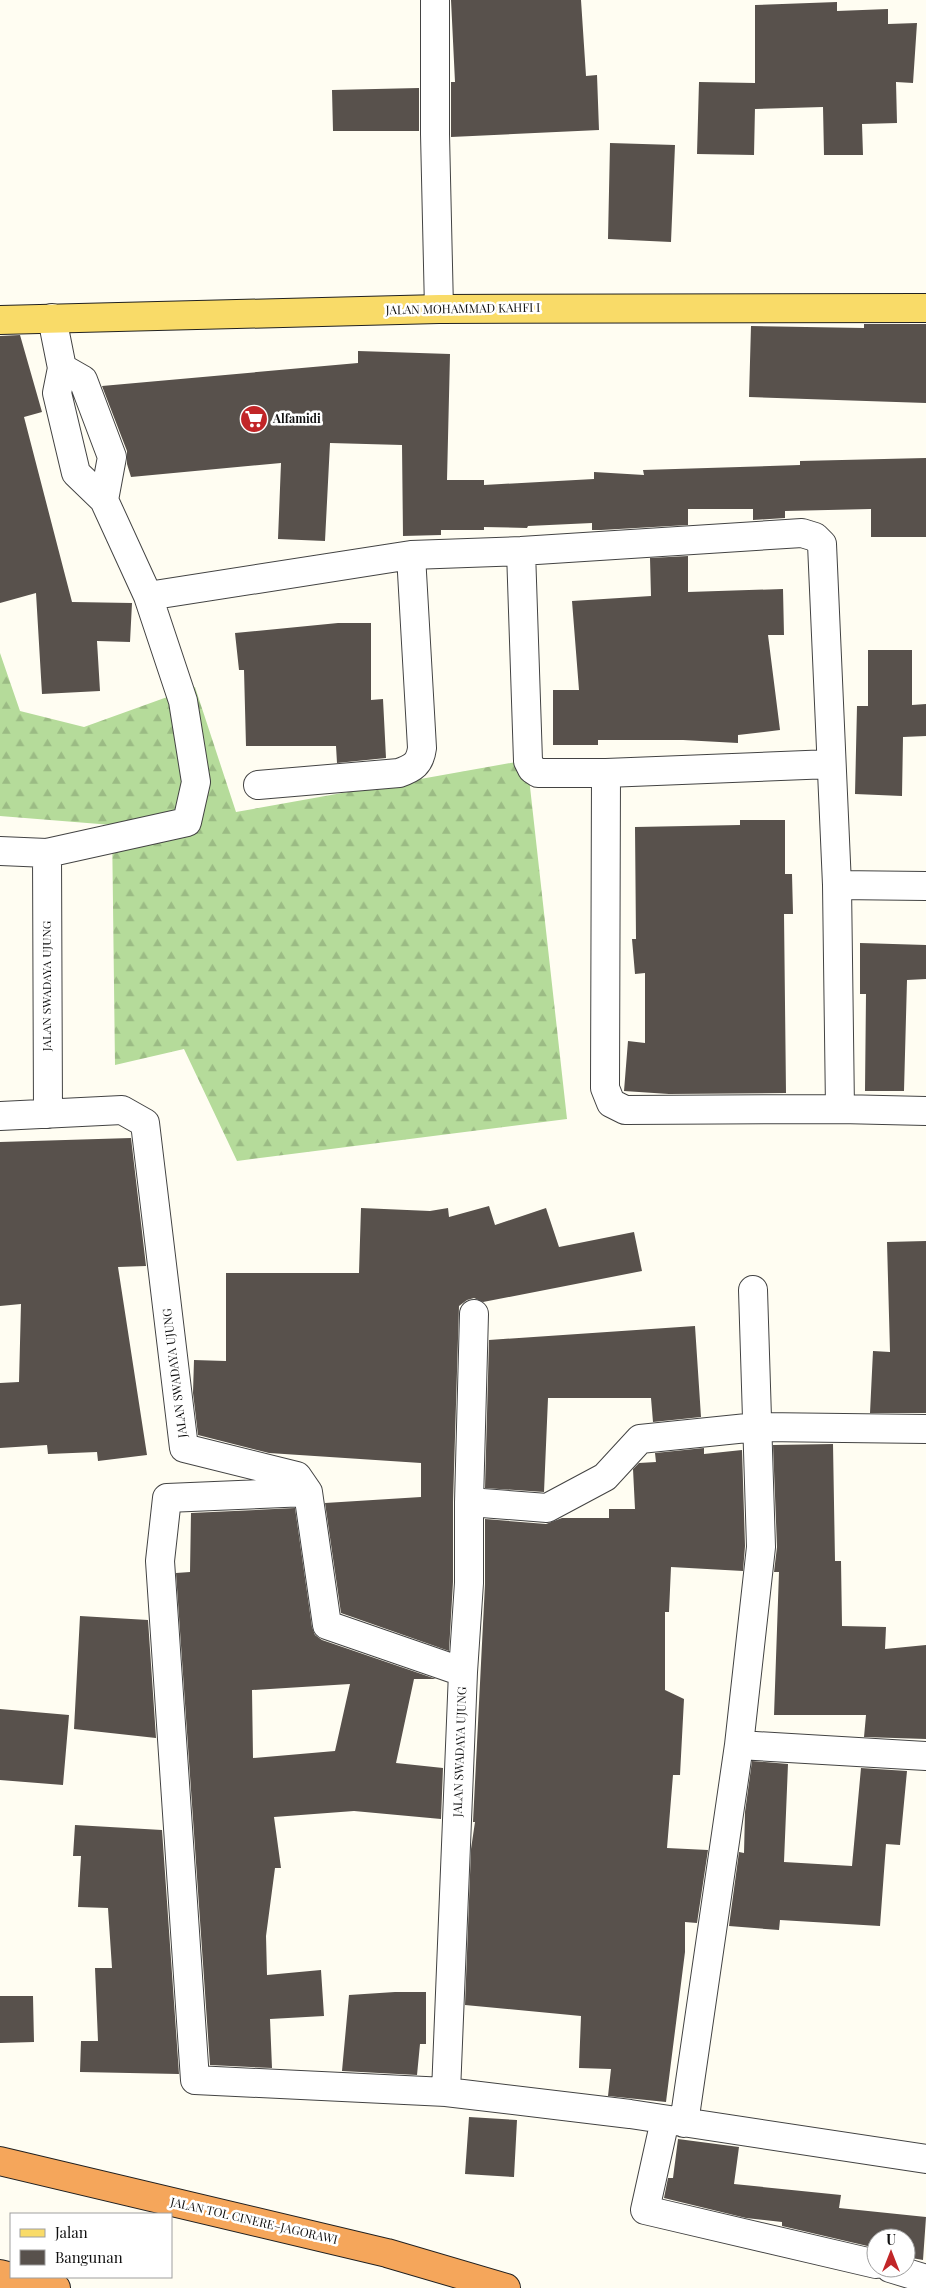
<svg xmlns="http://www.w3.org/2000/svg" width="926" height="2288" font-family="'Playfair Display',serif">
  <defs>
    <pattern id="forest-firs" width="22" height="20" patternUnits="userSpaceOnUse" patternTransform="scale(1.25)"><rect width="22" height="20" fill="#b5db9a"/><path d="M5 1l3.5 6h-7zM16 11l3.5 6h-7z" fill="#9bbb84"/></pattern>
  </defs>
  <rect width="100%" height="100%" fill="#fffdf2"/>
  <!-- forest -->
  <path fill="url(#forest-firs)" d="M0 653 20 711 84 727 195 687 236 812 527 760 567 1119 237 1161 184 1049 115 1065 112 825 0 816Z"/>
  <!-- building -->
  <path fill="#58514c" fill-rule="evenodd" d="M451 0H581L586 76 597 75 599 130 451 137V82H455Z
    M837 2V11L888 9V24L917 23 913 83 896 82 897 123 862 124 863 155H824L823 107 755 109V107L754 155 697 154 699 82 755 83V5Z
    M419 88V131H333L332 90Z
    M610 143 675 145 671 242 608 239Z
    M864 324H926V403L749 397 751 326 864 328Z
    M20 335 42 412 24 417 72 602 132 603 130 642 97 641 100 691 42 694 36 593 0 603V336Z
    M358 351 450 354 447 480H484V485L594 479V472L644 475 643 470 800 465V461L926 458V537H871V509L785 511V518L753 520V509H688V525L601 530H592V523L528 526 527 528 484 527V530H441V535L403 536 402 445 330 443 325 541 278 539 281 463 131 477 127 464V451L102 386 358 363Z
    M688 556V592L783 589 784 635H768L780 730 738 735V743L683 740H598V745H553V690H579L572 601 651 596 650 558Z
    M338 623H371V700L383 699 386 758 337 763 336 746H246L244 670H239L235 633Z
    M868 650H912V705L926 704V736L903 737 902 796 855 794 857 706H868Z
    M740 820H785V874H792L793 914H784L786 1093 669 1094 624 1091 628 1041 645 1043V973L635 974 632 939H636L635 827 740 825Z
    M860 943 926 945V979L907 980 904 1091H865L866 994H860Z
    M131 1138 146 1266 118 1267 147 1455 98 1461 97 1452 48 1454 47 1445 0 1448V1383L19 1382 21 1304 0 1306V1142Z
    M489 1206 495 1225 546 1208 559 1247 634 1232 642 1271 483 1302 474 1298 467 1300 459 1306 453 1502V1582L449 1651 341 1613 325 1503 421 1497V1463L269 1453 198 1435 193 1393 194 1360 226 1361V1273H359L361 1208 430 1211 448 1208 449 1217Z
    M926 1241V1413H870L873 1351 890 1352 887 1242Z
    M695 1326 701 1417 653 1422 651 1398H548L544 1492 485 1488 489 1340Z
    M833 1444 835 1561H841L842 1626 886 1627 885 1649 926 1645V1739L864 1737 866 1715H774L779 1572H774L777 1547 773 1445Z
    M704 1448V1454L742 1450 745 1546 743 1571 671 1567 669 1612H665V1690L684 1699 680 1775H673L667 1848 708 1850 697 1923 685 1922V1952L666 2102 608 2096 611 2069 579 2068 581 2016 465 2005 471 1849 475 1822H473L485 1584V1519L546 1524 562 1518H609V1509H635L633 1469 639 1463 656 1462 655 1453Z
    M295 1508 312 1627 315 1635 322 1640 436 1679H414L396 1763 443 1768 441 1819 354 1811 274 1817 281 1868H275L266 1936 267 1975 321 1970 324 2016 270 2019 272 2068 210 2065 176 1573 190 1572 191 1513ZM350 1684 335 1751 253 1758 252 1690Z
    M80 1616 148 1620 156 1738 74 1729Z
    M0 1709 69 1715 63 1785 0 1780Z
    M752 1761 788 1764 784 1862 852 1866 861 1768 907 1771 900 1845 886 1844 880 1926 780 1920 779 1930 729 1926 739 1852 744 1853 745 1812Z
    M75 1825 162 1830 179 2074 80 2072 81 2041H98L95 1968H112L108 1908 78 1907 81 1856H73Z
    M395 1992H426V2044H420L417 2075 342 2071 349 1995Z
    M0 1996H33L34 2042 0 2043Z
    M469 2117 517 2120 514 2177 465 2174Z
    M678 2139 739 2147 734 2184 841 2195 839 2208 926 2217 923 2260 906 2257V2238H876V2248L782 2226V2222L746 2218 664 2198 668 2178H673Z"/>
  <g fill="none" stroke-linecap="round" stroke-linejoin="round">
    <!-- minor casing -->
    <g stroke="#434343" stroke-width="30">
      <path id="minor" d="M435 0V134L439 309
        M62 368 83 380 112 457 104 500
        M521 551 528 761 532 769 538 773H606L605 1088 611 1103 625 1110 840 1109
        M148 596 411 555 521 551 802 533 815 537 822 544 837 885 840 1109 926 1111
        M606 773 831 764
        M258 785 399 773C413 768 420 764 422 748L411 555
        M0 851 47 853
        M837 885 926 886
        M48 1114 47 853 187 822 196 782 183 701 148 596 104 500 76 473 57 393 62 368 52 318
        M0 1116 122 1110 145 1123 184 1448 297 1476 308 1492 327 1625 463 1672 446 2092
        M308 1492 167 1498 160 1561 195 2080 446 2092 630 2114 926 2159
        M469 1502 547 1508 605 1477 640 1439 757 1427 926 1429
        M463 1672 469 1583V1502L474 1314
        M739 1745 926 1756
        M665 2120 645 2210 876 2264
        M684 2123 739 1745 761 1547 753 1290
        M890 2268 926 2279"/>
    </g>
    <!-- major casing -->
    <g stroke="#212121" stroke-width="30">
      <path id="major" d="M0 320 439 309 926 308"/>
    </g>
    <!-- highway casing -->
    <g stroke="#212121" stroke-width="30">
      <path id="highway" d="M0 2161 387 2253 506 2288
        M0 2274 56 2288"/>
    </g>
    <!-- minor -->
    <use href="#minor" stroke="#fff" stroke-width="28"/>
    <!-- major -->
    <use href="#major" stroke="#f9db68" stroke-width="28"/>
    <!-- highway -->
    <use href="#highway" stroke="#f5a65b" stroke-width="28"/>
  </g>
  <!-- icons -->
  <defs>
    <g id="supermarket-disc" transform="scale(1.4375)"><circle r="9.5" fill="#c12628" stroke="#fff"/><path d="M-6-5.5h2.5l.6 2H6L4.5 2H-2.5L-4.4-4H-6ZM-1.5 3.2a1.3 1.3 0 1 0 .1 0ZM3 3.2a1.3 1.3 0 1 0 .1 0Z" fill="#fff"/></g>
  </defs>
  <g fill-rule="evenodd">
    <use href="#supermarket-disc" x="254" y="419"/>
  </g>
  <g text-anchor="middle" stroke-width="5" stroke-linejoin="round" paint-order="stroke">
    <!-- street labels -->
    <g font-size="12" fill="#101010" stroke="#fff">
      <text transform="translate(463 309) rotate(-1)" y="4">JALAN MOHAMMAD KAHFI I</text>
      <text transform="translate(47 986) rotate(-90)" y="4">JALAN SWADAYA UJUNG</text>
      <text transform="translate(175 1373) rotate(-97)" y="4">JALAN SWADAYA UJUNG</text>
      <text transform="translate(460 1752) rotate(-88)" y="4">JALAN SWADAYA UJUNG</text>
      <text transform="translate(254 2221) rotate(13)" y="4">JALAN TOL CINERE–JAGORAWI</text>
    </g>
    <!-- poi labels -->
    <g font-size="12" font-weight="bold" fill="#101010" stroke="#fff" text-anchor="start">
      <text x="273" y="423">Alfamidi</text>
    </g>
  </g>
  <!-- legend -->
  <rect x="10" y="2213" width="162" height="65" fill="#ffffff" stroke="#9f9f9f"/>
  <rect x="20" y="2229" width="25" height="8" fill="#f9db68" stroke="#9f9f9f"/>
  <text x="55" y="2238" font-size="15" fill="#101010">Jalan</text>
  <rect x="20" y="2250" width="25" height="15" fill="#58514c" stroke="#9f9f9f"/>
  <text x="55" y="2263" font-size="15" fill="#101010">Bangunan</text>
  <!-- north arrow -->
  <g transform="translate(891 2253)"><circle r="24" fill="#ffffff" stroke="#9f9f9f"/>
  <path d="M0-4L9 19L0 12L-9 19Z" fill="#c12628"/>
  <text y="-8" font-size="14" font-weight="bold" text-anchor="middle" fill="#101010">U</text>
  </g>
</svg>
